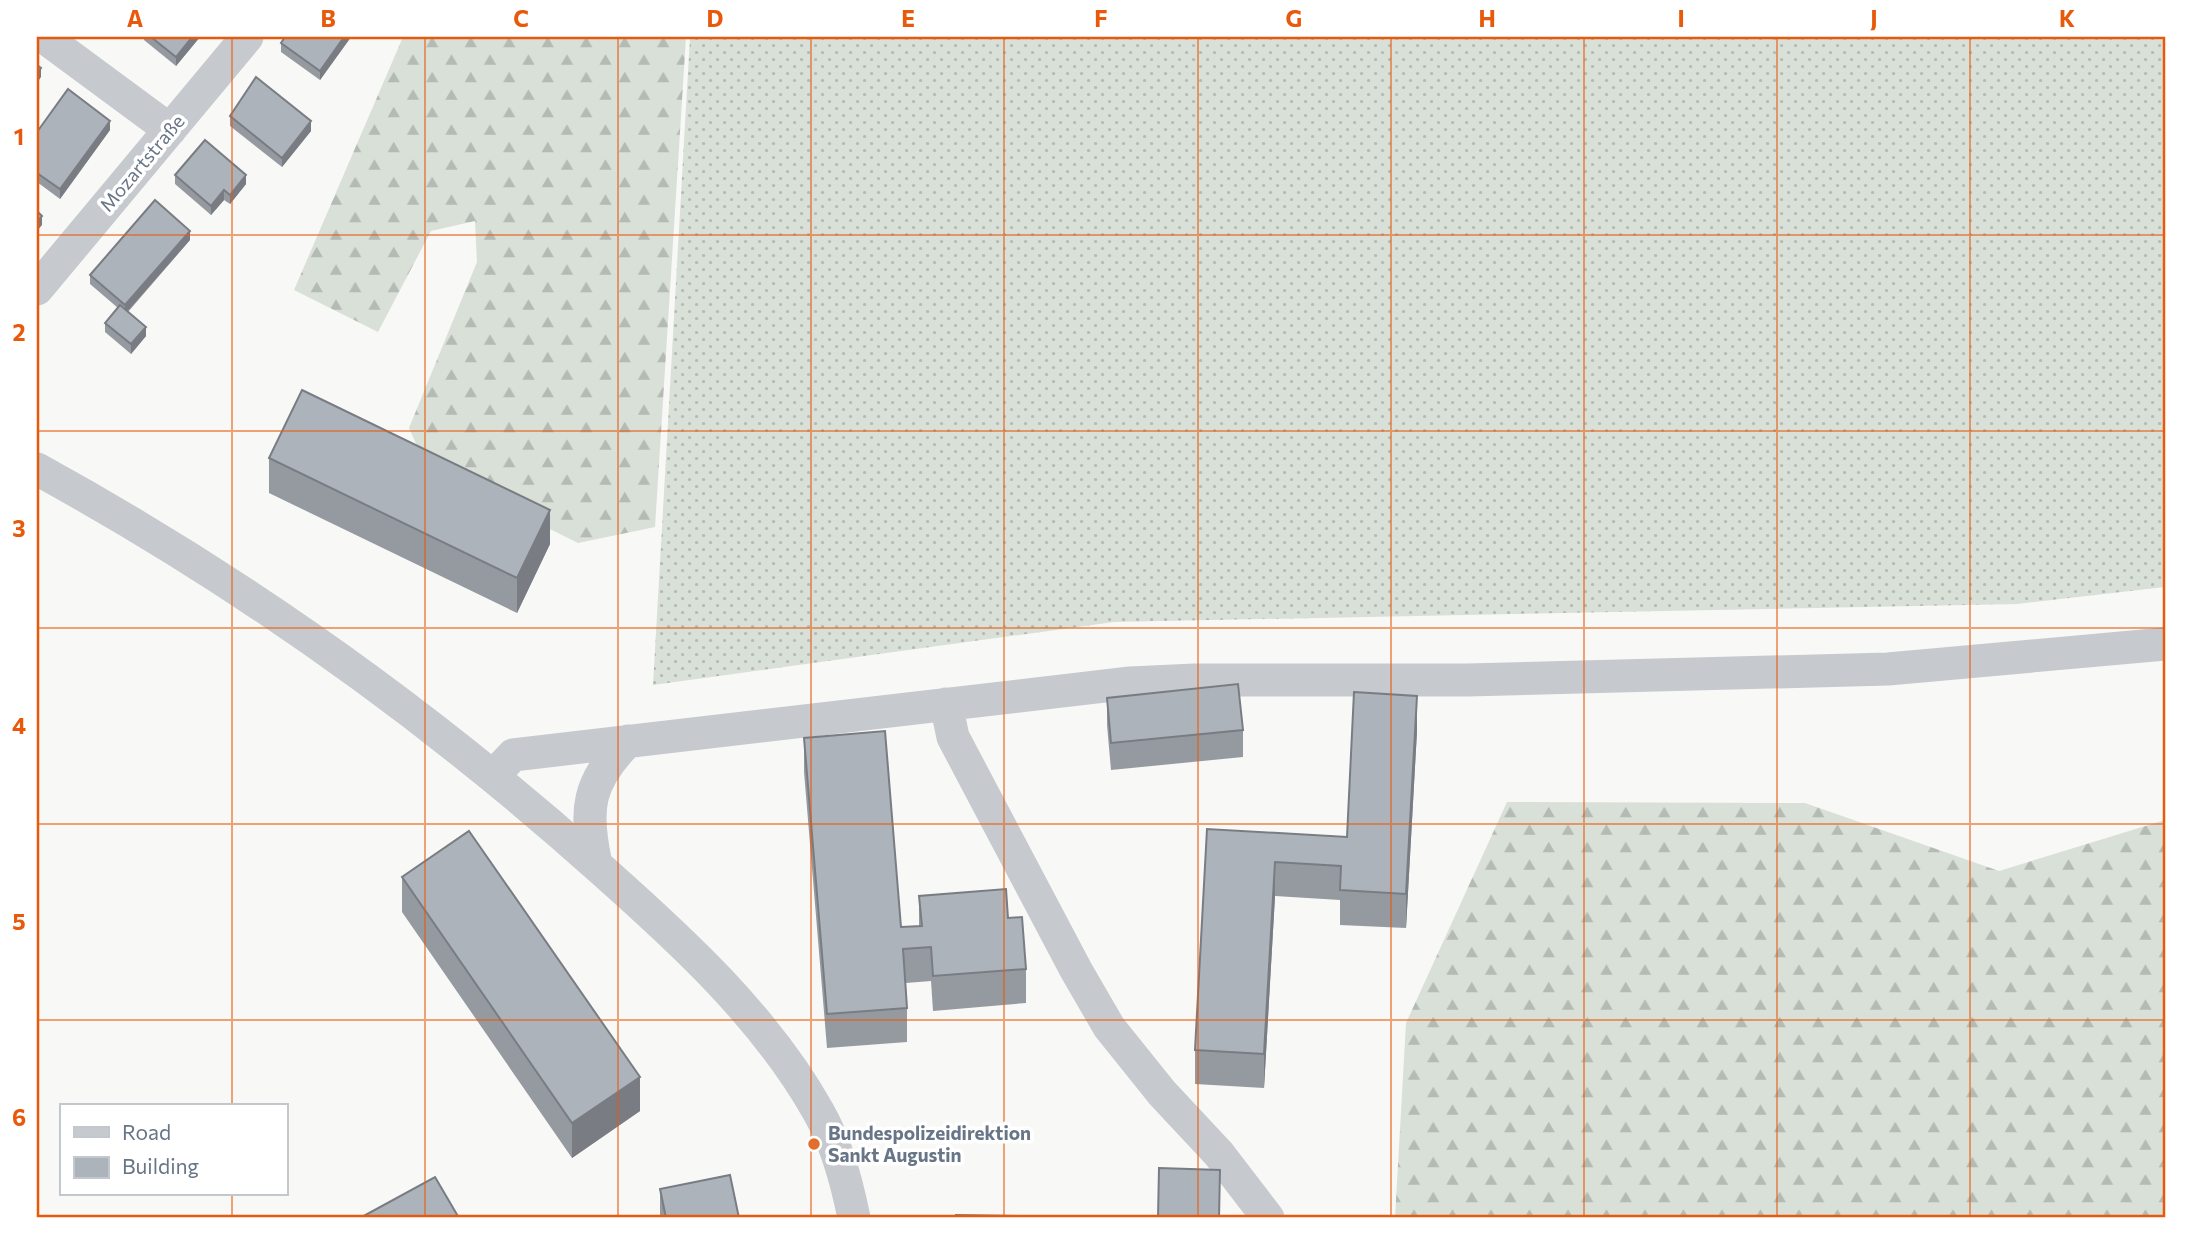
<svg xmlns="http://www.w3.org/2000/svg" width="2202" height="1255" font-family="Commissioner,sans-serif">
  <defs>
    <pattern id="grass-dots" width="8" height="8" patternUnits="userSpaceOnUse" patternTransform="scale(1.75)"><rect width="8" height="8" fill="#d9e0d7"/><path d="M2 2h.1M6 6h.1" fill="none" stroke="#b4bab4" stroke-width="1.8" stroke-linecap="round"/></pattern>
    <pattern id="forest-firs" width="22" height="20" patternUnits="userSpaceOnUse" patternTransform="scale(1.75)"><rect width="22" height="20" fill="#d9e0d7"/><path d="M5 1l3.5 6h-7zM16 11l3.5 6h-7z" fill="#b4bab4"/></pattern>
  </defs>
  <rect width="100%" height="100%" fill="#f8f8f6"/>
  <!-- grass -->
  <path fill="url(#grass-dots)" d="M690 37H2165V587L2017 604 1114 622 653 685Z"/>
  <!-- forest -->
  <path fill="url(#forest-firs)" d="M403 37H686L655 527 578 543 427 468 409 428 477 262 475 221 431 231 378 332 294 290Z
    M1507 802 1805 803 1999 871 2165 820V1218H1395L1406 1023Z"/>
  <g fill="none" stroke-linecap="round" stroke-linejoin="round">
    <!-- minor -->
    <path stroke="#c6c9cd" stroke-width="33" d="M44 37 170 130
      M37 289 247 37
      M37 469C243 582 427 713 602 870 682 941 765 1017 818 1111 836 1142 847 1183 854 1218
      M946 704 953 737 1076 970 1109 1027 1162 1093 1219 1154 1268 1218
      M494 775 513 755 1130 683 1195 680H1468L1888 669 2165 644
      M596 864C584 810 587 782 628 741"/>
  </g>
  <!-- wall -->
  <path fill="#959aa1" d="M144 37H200L176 66 144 40Z
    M285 37H351L320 80 281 52V43Z
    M230 116 311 131 282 167 230 126Z
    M110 130 60 199 37 182V132Z
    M175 175 246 184 230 204 224 200 211 215 175 184Z
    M190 240 128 312 146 336 131 354 105 332V323L118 308 90 284V275Z
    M269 458 550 544 517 613 269 493Z
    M1107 698 1243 730V757L1111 770 1107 725Z
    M1417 731 1406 928 1340 925V900L1275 896 1264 1088 1195 1084V1050L1207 829 1347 837Z
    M804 738 901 927 919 926V896L1008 918 1026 969V1003L933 1011 931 981 906 983 907 1008V1042L827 1048 804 772Z
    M402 877 640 1111 572 1158 402 912Z
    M660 1189 739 1218H660Z"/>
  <!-- shaded-wall -->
  <path fill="#797d83" d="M192 37H200L176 66V57Z
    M344 37H351L320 80V71Z
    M41 68V77L37 83V74Z
    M110 121V130L60 199V189Z
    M311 121V131L282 167V158Z
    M246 175V184L230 204V195Z
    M224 190V200L211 215V206Z
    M42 216V225L37 231V222Z
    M190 231V240L125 314V305Z
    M146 327V336L131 354V344Z
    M550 510V544L517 613V578Z
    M1417 696V731L1406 928V894Z
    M1275 862V896L1264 1088V1054Z
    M640 1077V1111L572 1158V1123Z"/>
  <!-- building -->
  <path fill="#adb3bb" stroke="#797d83" stroke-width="2" d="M151 37H192L176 57Z
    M285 37H344L320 71 281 43Z
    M37 65 41 68 37 74Z
    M256 77 311 121 282 158 230 116Z
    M68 89 110 121 60 189 37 173V132Z
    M205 140 246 175 230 195 224 190 211 206 175 175Z
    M155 200 190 231 125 305 90 275Z
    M37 211 42 216 37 222Z
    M120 305 146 327 131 344 105 323Z
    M302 390 550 510 517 578 269 458Z
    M1238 684 1243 730 1111 743 1107 698Z
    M1354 692 1417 696 1406 894 1340 890 1341 866 1275 862 1264 1054 1195 1050 1207 829 1347 837Z
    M885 731 901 927 922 926 919 896 1006 889 1008 918 1022 917 1026 969 933 976 931 947 903 949 907 1008 827 1014 804 738Z
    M469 831 640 1077 572 1123 402 877Z
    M1159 1168 1220 1170 1219 1218H1158Z
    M730 1175 739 1218H666L660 1189Z
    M435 1177 459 1218H360Z
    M956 1215 1145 1218H956Z"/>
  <!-- grid -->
  <path fill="none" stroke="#e8590c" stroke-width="2" stroke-opacity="0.55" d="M232 37V1106M425 37V1218M618 37V1218M811 37V1218M1004 37V1218M1198 37V1218M1391 37V1218M1584 37V1218M1777 37V1218M1970 37V1218M37 235H2165M37 431H2165M37 628H2165M37 824H2165M37 1020H2165M232 1194V1218"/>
  <!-- markers -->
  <circle fill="#e26d2d" stroke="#fff" stroke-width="2.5" cx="814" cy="1144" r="7"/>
  <g text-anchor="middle" stroke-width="7" stroke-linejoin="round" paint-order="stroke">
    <!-- street labels -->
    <g font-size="19" fill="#687587" stroke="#fff">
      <text transform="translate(142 163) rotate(-50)" y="7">Mozartstraße</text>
    </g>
    <!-- poi labels -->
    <g font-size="19" font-weight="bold" fill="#687587" stroke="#fff" text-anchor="start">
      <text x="828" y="1140">Bundespolizeidirektion<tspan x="828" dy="22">Sankt Augustin</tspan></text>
    </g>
  </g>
  <!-- border -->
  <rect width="2202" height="1255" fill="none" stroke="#ffffff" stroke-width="77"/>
  <!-- legend -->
  <rect x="60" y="1104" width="228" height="91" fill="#ffffff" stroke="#c3c8cf" stroke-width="2"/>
  <rect x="74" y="1127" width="35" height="10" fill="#c6c9cd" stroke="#c3c8cf" stroke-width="2"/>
  <text x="122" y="1140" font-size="21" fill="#687587">Road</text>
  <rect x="74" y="1157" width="35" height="21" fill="#adb3bb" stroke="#c3c8cf" stroke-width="2"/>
  <text x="122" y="1174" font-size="21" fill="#687587">Building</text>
  <rect x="38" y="38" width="2126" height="1178" fill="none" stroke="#e8590c" stroke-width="2.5"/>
  <g font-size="23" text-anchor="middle" font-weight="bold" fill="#e8590c">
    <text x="135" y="27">A</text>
    <text x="328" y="27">B</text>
    <text x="521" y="27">C</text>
    <text x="715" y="27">D</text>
    <text x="908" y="27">E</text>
    <text x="1101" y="27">F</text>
    <text x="1294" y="27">G</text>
    <text x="1487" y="27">H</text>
    <text x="1681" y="27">I</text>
    <text x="1874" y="27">J</text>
    <text x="2067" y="27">K</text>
    <text x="19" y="145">1</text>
    <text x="19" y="341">2</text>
    <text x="19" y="537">3</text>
    <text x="19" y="734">4</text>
    <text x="19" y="930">5</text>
    <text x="19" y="1126">6</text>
  </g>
</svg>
